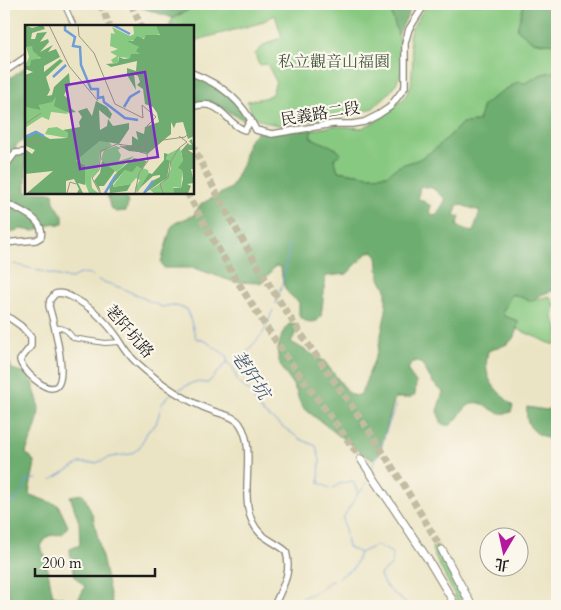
<svg xmlns="http://www.w3.org/2000/svg" width="561" height="610" font-family="Cardo,'Noto Serif TC',serif">
  <rect width="100%" height="100%" fill="#fbf7ec"/>
  <filter id="ink" filterUnits="userSpaceOnUse"><feTurbulence type="fractalNoise" baseFrequency=".02" numOctaves="2"/><feDisplacementMap in="SourceGraphic" scale="10" xChannelSelector="R" yChannelSelector="G"/><feConvolveMatrix kernelMatrix="1 2 1 2 8 2 1 2 1" color-interpolation-filters="sRGB"/></filter>
  <filter id="wash" filterUnits="userSpaceOnUse"><feTurbulence type="fractalNoise" baseFrequency=".0096" numOctaves="4" result="noise"/><feDisplacementMap in="SourceGraphic" scale="20" xChannelSelector="R" yChannelSelector="G"/><feGaussianBlur stdDeviation="1.12" result="paint"/><feColorMatrix in="noise" values="0 0 0 0 0 0 0 0 0 0 0 0 0 0 0 0 0 1.4 0 .05"/><feComposite in="paint" operator="in"/></filter>
  <g filter="url(#wash)">
    <rect width="100%" height="100%" fill="#ebe4c4"/>
    <!-- green -->
    <path fill="#88c981" stroke="#52724e" d="M200 4H385L391 12 403 49 401 74 393 89 373 108 346 117 299 122 292 120 284 126 268 123 254 117 247 101 264 98 272 94 276 81 267 64 259 65 255 54 264 45 282 37 275 15 260 23 193 41 192 26H169L173 18Z
      M427 4H524L517 29 533 42 557 44V71L542 74 526 83 518 82 501 92 483 105 478 122 462 123C451 135 437 149 423 157 411 164 397 163 389 175L369 176 338 171 334 158 337 149 319 142 310 136 312 130 333 126 362 128 378 120 405 97 411 85 413 59 409 37 412 28Z
      M512 294 531 301 549 296 555 305 553 318C558 327 559 335 554 345L517 329 518 321 504 316 503 311Z
      M436 544 466 606H460L433 552 432 548Z"/>
    <!-- forest -->
    <path fill="#6ead6f" stroke="#456446" fill-rule="evenodd" d="M131 4H200L173 18Z
      M385 4H413L398 35 391 12Z
      M524 4H557V44L533 42 517 29Z
      M26 67V139L16 145 15 154 26 151V192L53 193 54 202 63 216V223L60 225 53 223 34 231 20 229 4 235V82Z
      M557 71V289L543 294 531 301 512 294 503 311 504 316 518 321C515 344 509 344 488 351 482 380 494 387 513 406L511 412C493 419 484 397 471 404 461 409 458 421 449 426L442 424 437 411 443 392 433 383 422 364 415 361 410 365 408 371 416 382 415 395 409 398H395L379 455 373 459 366 456 303 408C298 401 298 394 294 387 284 370 273 361 280 341 282 334 284 329 289 324H296L297 330 291 342 324 361 349 393 356 396 361 394 378 350 386 311V289L379 277 377 256 372 251 366 254 347 274 326 276 321 316 317 321C309 323 305 322 299 316V302C283 291 283 286 281 267L275 266 262 283 234 282 194 268H164L161 262 171 228 175 223 194 215 201 204 231 188 243 163 248 142 257 132 263 131 312 130 310 137C320 143 335 145 341 154L334 158 338 171 369 176 388 175C397 163 411 164 423 157 437 149 451 135 462 123L478 122 483 105 501 92 518 82 526 83 542 74ZM420 186 432 188 446 199 436 216 429 213 431 206 418 198ZM458 204 480 211 473 232 457 226 460 217 454 215Z
      M192 74 212 83 247 112 250 118 244 120 208 101 193 103Z
      M107 193H125L128 204 126 211 116 212 110 207Z
      M9 361 12 369 25 373 34 383C33 391 37 395 38 402 42 416 32 438 26 452L27 455 30 456 35 463 29 492 30 495 58 505 68 526 62 534 48 536 40 547 45 555 52 592 53 595 64 598 69 606H4V362Z
      M557 406V443C539 434 524 432 527 407L546 410Z
      M83 494 93 516 112 603 117 606H80L79 598 85 587 75 577 70 552V549L80 545 79 522 70 496Z"/>
    <g fill="none" stroke-linecap="round" stroke-linejoin="round">
      <!-- stream -->
      <path stroke="#6f9dd7" stroke-width="1" d="M14 264 70 279C77 275 85 270 93 276
        M98 280 124 289 162 307 172 305 187 309 196 338 207 342 227 356V362L233 368 238 382 249 391 261 411 300 439 316 446 320 460 319 483 332 489 339 484 353 481 358 493 343 518 348 547 360 553 377 545 392 553V565L380 574C382 587 400 599 411 606
        M276 304 282 284 290 243
        M245 354 263 333 273 310
        M238 362 241 359
        M178 390 194 382 208 383 227 362
        M372 468 396 405
        M51 480 80 463H96L111 457 131 454 139 448 148 431 156 424 162 404 168 396 172 393
        M359 492 363 489 366 482
        M4 502H14L25 488 26 480 37 479
        M339 578 354 567 360 553
        M288 606C297 599 305 597 315 592 322 589 326 583 333 580"/>
    </g>
  </g>
  <g filter="url(#ink)">
    <g fill="none" stroke-linecap="round" stroke-linejoin="round">
      <!-- highway-tunnel -->
      <path stroke="#c2bca2" stroke-width="7" stroke-dasharray="7 3.5" stroke-linecap="butt" d="M100 4 110 26
        M131 4 141 26
        M192 144C221 206 256 265 293 322 318 359 344 394 369 431 395 470 419 510 442 550
        M187 192C217 249 250 304 286 356 311 391 337 424 361 459"/>
      <!-- street casing -->
      <g stroke="#848070" stroke-width="6">
        <path id="street" d="M64 4 74 26
          M55 328C64 327 68 331 73 338L105 343 120 342"/>
      </g>
      <!-- secondary casing -->
      <g stroke="#848070" stroke-width="8">
        <path id="secondary" d="M4 72 26 57
          M192 73C222 85 242 100 256 130L272 134 333 124H352L364 122 378 115 390 107 405 87V43L409 29 425 4
          M192 107C221 96 227 126 245 130L251 120
          M4 168 15 153 26 152
          M4 202C17 209 46 219 41 237L36 240 4 243
          M4 314 21 326 31 337V346L20 360C21 369 47 395 57 386 68 376 53 320 49 306L50 300 55 294C62 292 67 295 73 298 92 307 105 320 118 338 123 346 129 356 136 362 158 382 185 401 213 411 221 414 235 416 240 424 260 454 232 506 261 534 268 540 279 545 286 551 292 574 283 585 274 606"/>
      </g>
      <!-- highway casing -->
      <g stroke="#848070" stroke-width="9">
        <path id="highway" d="M361 459 429 561 456 606
          M442 550 472 606"/>
      </g>
      <!-- street -->
      <use href="#street" stroke="#fff" stroke-width="4"/>
      <!-- secondary -->
      <use href="#secondary" stroke="#fff" stroke-width="5.5"/>
      <!-- highway -->
      <use href="#highway" stroke="#fff" stroke-width="7"/>
    </g>
  </g>
  <g text-anchor="middle" stroke-width="4.5" stroke-linejoin="round" paint-order="stroke">
    <!-- park labels -->
    <g font-size="16" fill="#42593f" stroke="#fbf7ec">
      <text x="334" y="67">私立觀音山福園</text>
    </g>
    <!-- street labels -->
    <g font-size="16" fill="#1c1c1c" stroke="#fbf7ec">
      <text transform="translate(320 113) rotate(-9)" y="6">民義路二段</text>
      <text transform="translate(130 331) rotate(49)" y="6">荖阡坑路</text>
    </g>
    <!-- water labels -->
    <g font-size="18" font-style="italic" fill="#415670" stroke="#fbf7ec">
      <text transform="translate(251 375) rotate(56)" y="6">荖阡坑</text>
    </g>
  </g>
  <!-- overview -->
  <g transform="translate(25 25)">
    <rect width="169" height="169" fill="#ebe4c4"/>
    <path d="M108 0H131L136 9 105 16 114 22 115 29 105 33 93 32V38H88L86 35 92 31 85 27 93 24 85 21 86 8 90 9 87 2 105 11 109 9ZM1 21H7L16 31 5 42 0 41 4 32ZM31 72 43 89 26 87 24 95 17 92 0 103V82L16 84 14 80ZM32 102 43 108 42 113 20 109 23 103ZM75 116H82L87 120 75 128 73 146 66 153 67 163 73 168H64L58 153 60 140 51 136ZM91 121 96 123 93 125 96 130 94 136 109 131 92 147 82 143 76 134 79 125ZM155 123 158 136 156 163 148 162 149 168H129L125 165 138 157 146 144 145 137 141 134 143 129ZM112 141 123 145 124 150 112 168 110 163 115 155 111 153 106 159 87 162 100 145Z" fill="#88c981"/>
    <path d="M0 0 7 3 18 0 20 4 7 8 6 14H10L12 8 22 7 15 17 23 14 24 17 15 27 28 20 23 27 31 24 35 32 19 41V47L35 34 38 36 21 52 25 65 22 71 27 70 29 62 44 48 45 59 39 70 45 76 44 82 51 87 44 88 29 81 31 72 27 77 14 80 16 85 0 82V50L8 47 0 44V41H5L6 35 16 33 8 26 7 21 0 22ZM131 0H169V111L163 114 158 97 151 98 149 103 146 97V109L123 128 104 126 96 122 107 120V111L113 115 111 106 119 109 120 102 134 97 132 88 128 82 120 79 118 64 112 60 115 57 113 51 109 49 111 65 102 50V43L111 46 112 36 86 42 81 39 93 38 94 32 99 34 105 33 106 29H115L111 26 114 22 102 16H108L112 11 119 14 121 10H135ZM71 76 82 82 87 89 85 94 74 85 75 105 82 101 83 94 88 101 104 98V104L94 119 75 116 51 136 60 140V160L53 158 58 168H52L54 164 49 154 41 156V168H2L28 146 0 149V124L7 129 10 125 1 121 0 111 10 106 25 114 42 113 43 108 38 105 55 102 54 97 57 92 53 86 62 83 67 91ZM167 114 169 125H163L169 129V144H166L169 158 162 159 166 161 163 168H149L148 163H156L158 154 157 145 153 143 158 136 156 126 162 119 167 120 164 116ZM139 128 143 129 141 134 145 136 142 153 120 168 127 156 135 152V150L128 151 115 163 124 148 127 149 139 135ZM109 133 122 136 117 144 112 141 107 147 100 145 88 159V162L106 159 102 166 85 168 84 159 92 147ZM77 136 90 146 79 161H74L76 168 69 156 75 148Z" fill="#6ead6f"/>
    <path fill="none" stroke="#6f9dd7" stroke-width="2.5" d="M40 0V5L50 12 48 21 55 22 56 40 66 64H73V73L78 72 79 77 100 93 113 95M88 0 105 9M28 52 41 40M99 82 105 72 115 66M0 112 11 107 19 111M80 168 91 150M119 168 128 156"/>
    <path fill="none" stroke="#989481" stroke-width="1" d="M24 0 44 41 73 76M53 0 54 11 69 28 90 79 118 93 117 80M0 99 16 88M163 118 162 127 169 129M0 119 17 116M95 121 122 129 138 115 160 112 169 104M42 168 45 157 51 159M75 168 67 153 74 145 76 126 92 119 119 123 120 116 131 107 122 101 131 92 117 80M110 168 114 148 123 136 122 129M138 168 135 159 143 153 146 136 154 123 162 117 154 111"/>
    <path fill="#7b2cbf" fill-opacity="0.15" stroke="#7b2cbf" stroke-width="2.5" d="M120 47 133 132 55 144 41 60Z"/>
    <rect width="169" height="169" fill="none" stroke="#1c1c1c" stroke-width="2.5"/>
  </g>
  <!-- margin -->
  <rect width="561" height="610" fill="none" stroke="#fbf7ec" stroke-width="20"/>
  <!-- north arrow -->
  <g transform="translate(504 552) rotate(189)"><circle r="24" fill="#fbf7ec" stroke="#a29f99"/>
  <path d="M0-4L9 19L0 12L-9 19Z" fill="#b5179e"/>
  <text y="-8" font-size="14" font-weight="bold" text-anchor="middle" fill="#1c1c1c">北</text>
  </g>
  <!-- scale -->
  <path d="M35 568v8h120v-8" fill="none" stroke="#1c1c1c" stroke-width="2.5"/>
  <text x="42" y="568" font-size="15" fill="#1c1c1c" stroke="#fbf7ec" stroke-width="4" paint-order="stroke">200 m</text>
</svg>
